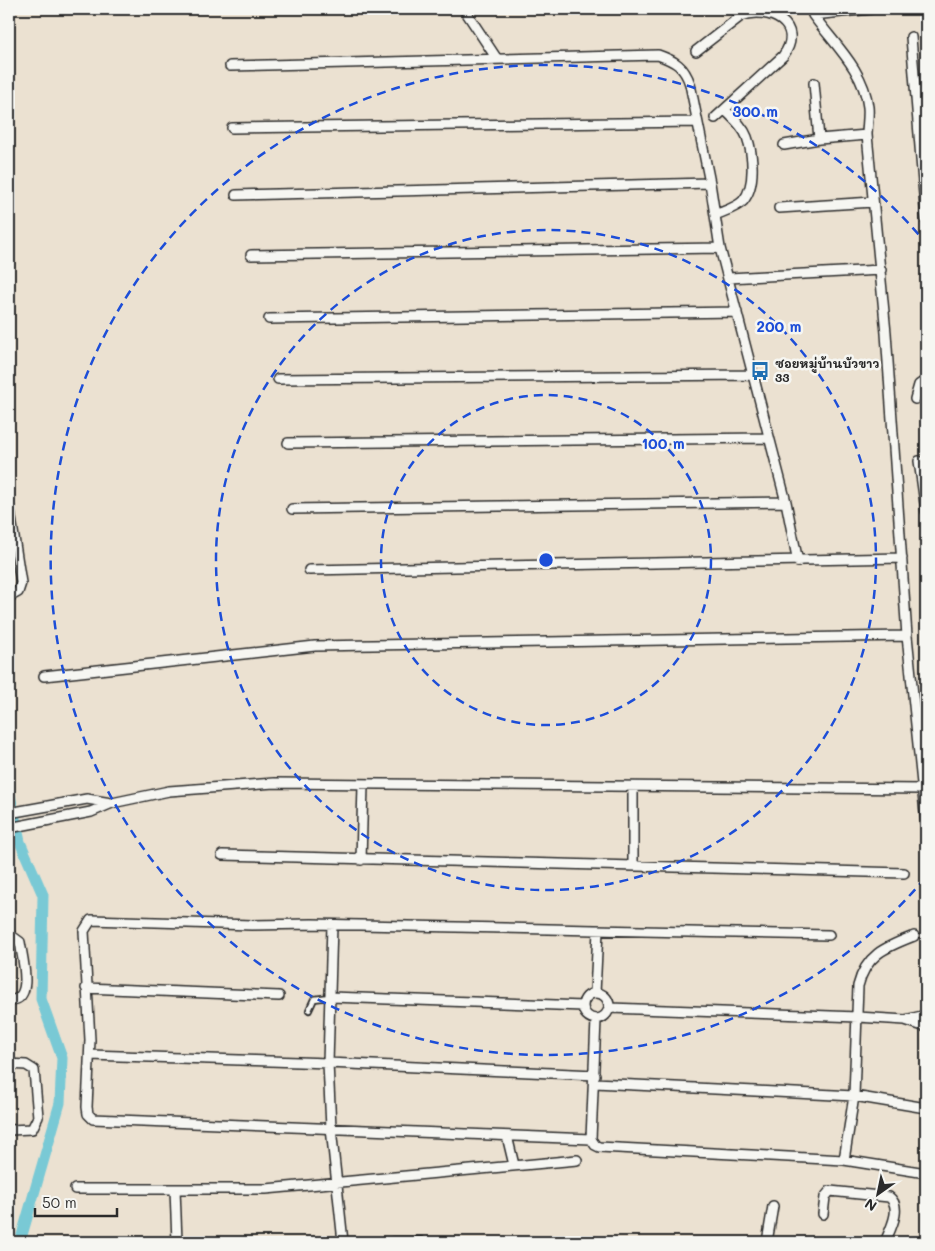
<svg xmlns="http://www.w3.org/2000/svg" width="935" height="1251" font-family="Mali,'Playpen Sans Thai',sans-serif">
  <rect width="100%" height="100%" fill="#ebe1d1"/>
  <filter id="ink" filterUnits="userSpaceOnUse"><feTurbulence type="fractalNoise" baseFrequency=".02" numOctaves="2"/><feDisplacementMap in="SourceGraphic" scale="10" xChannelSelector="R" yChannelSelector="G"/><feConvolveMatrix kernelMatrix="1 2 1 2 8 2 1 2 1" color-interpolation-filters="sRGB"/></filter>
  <g filter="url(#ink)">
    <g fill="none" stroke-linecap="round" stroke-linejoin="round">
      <!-- canal -->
      <path stroke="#79c9d5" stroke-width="11" d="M9 791 20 842 43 895 41 999 62 1058 60 1103 20 1242"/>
      <!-- lane casing -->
      <g stroke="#2b2b2b" stroke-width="8">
        <path id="lane" d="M309 1010 314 999 330 997"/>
      </g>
      <!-- street casing -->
      <g stroke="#2b2b2b" stroke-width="12">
        <path id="street" d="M464 9 497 59
          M871 9 813 15C834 44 864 70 868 107 869 116 867 126 867 135L886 333 907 636 926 823
          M911 37 926 220
          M696 51 741 16C769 5 806 25 783 56L715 118
          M230 66 658 55C675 61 684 66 690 84L710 183 720 248 786 502 798 562
          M814 83 819 139
          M232 128 697 122
          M784 145 819 139 867 135
          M236 195 710 183
          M779 208 873 202
          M715 215C724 211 736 208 743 201 756 186 753 154 747 137 743 126 733 118 725 110
          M251 255 720 248
          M729 278 881 270
          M269 319 737 312
          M278 379 754 375
          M915 399 919 385 926 380
          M288 443 769 438
          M919 461 926 511
          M9 505 21 583 18 592 9 597
          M292 509 786 502
          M309 570 902 558
          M44 676 315 646 907 636
          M9 813 87 799 111 803
          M9 828 91 812 112 803 169 791 274 783 923 789
          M222 855 904 873
          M361 860 363 785
          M633 865V787
          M332 925 328 1063 331 1128 343 1242
          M9 934 20 942C22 957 35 1002 9 1000
          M86 988 279 996
          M583 1006a13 13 0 1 1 26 0a13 13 0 1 1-26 0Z
          M595 993 598 931
          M331 997 583 1006
          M610 1008 858 1017 905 1020 926 1027
          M596 1020 591 1139 595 1145 599 1147 844 1160 926 1173
          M905 1020 926 1015
          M90 1055 328 1063 595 1075
          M9 1064 26 1065 34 1070 38 1117 32 1129 9 1130
          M595 1083 854 1096 926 1108
          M507 1136 514 1165
          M591 1139 93 1119 88 1114 87 1107 90 1040 84 931 91 920 252 925 312 924 829 935
          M844 1160 854 1096 858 986C866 954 886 947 914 936
          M75 1189H266L577 1160
          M175 1189 177 1242
          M823 1214 825 1197 830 1191 889 1197C903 1207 890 1230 885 1242
          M393 1242H421
          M767 1242 773 1206"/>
      </g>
      <!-- lane -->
      <use href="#lane" stroke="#f6f6f2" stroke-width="4.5"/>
      <!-- street -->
      <use href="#street" stroke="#f6f6f2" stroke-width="9"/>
    </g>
  </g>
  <!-- distance rings -->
  <g fill="none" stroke="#1d4ed8" stroke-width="2.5" stroke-dasharray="9 6">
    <circle cx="546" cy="560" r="165"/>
    <circle cx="546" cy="560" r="330"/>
    <path d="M925 878A495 495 0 1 1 925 242"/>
  </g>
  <!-- icons -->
  <defs>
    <g id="bus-bare" transform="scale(1.5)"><path d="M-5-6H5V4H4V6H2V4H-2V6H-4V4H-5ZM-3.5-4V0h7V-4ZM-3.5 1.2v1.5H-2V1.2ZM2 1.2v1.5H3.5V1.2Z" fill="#1f6fb2" stroke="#f6f6f2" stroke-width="2.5" paint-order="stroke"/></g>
  </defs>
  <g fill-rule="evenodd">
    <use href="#bus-bare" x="760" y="371"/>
  </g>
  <g text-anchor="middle" stroke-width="5" stroke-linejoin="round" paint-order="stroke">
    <!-- poi labels -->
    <g font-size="12" font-weight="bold" fill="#2b2b2b" stroke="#f6f6f2" text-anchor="start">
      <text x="775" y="368">ซอยหมู่บ้านบัวขาว<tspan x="775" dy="14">33</tspan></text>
    </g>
  </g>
  <circle cx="546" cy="560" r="8" fill="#1d4ed8" stroke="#f6f6f2" stroke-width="2.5"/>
  <g font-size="15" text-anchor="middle" font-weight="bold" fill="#1d4ed8" stroke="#f6f6f2" stroke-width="5" stroke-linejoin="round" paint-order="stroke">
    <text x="755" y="117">300 m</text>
    <text x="779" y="332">200 m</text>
    <text x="663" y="449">100 m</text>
  </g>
  <!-- margin -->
  <rect width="935" height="1251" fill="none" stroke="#f6f6f2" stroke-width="30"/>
  <rect x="15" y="15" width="905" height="1221" fill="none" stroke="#2b2b2b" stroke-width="2" filter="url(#ink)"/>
  <!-- north arrow -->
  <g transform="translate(878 1194) rotate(213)" stroke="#f6f6f2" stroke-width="4" paint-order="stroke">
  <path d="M0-4L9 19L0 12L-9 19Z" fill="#2b2b2b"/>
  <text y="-8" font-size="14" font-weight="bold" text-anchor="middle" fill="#2b2b2b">N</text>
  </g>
  <!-- scale -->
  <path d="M35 1208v8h82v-8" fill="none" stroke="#2b2b2b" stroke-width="2.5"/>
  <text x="42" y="1208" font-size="15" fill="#2b2b2b" stroke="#f6f6f2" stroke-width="4" paint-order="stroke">50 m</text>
</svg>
